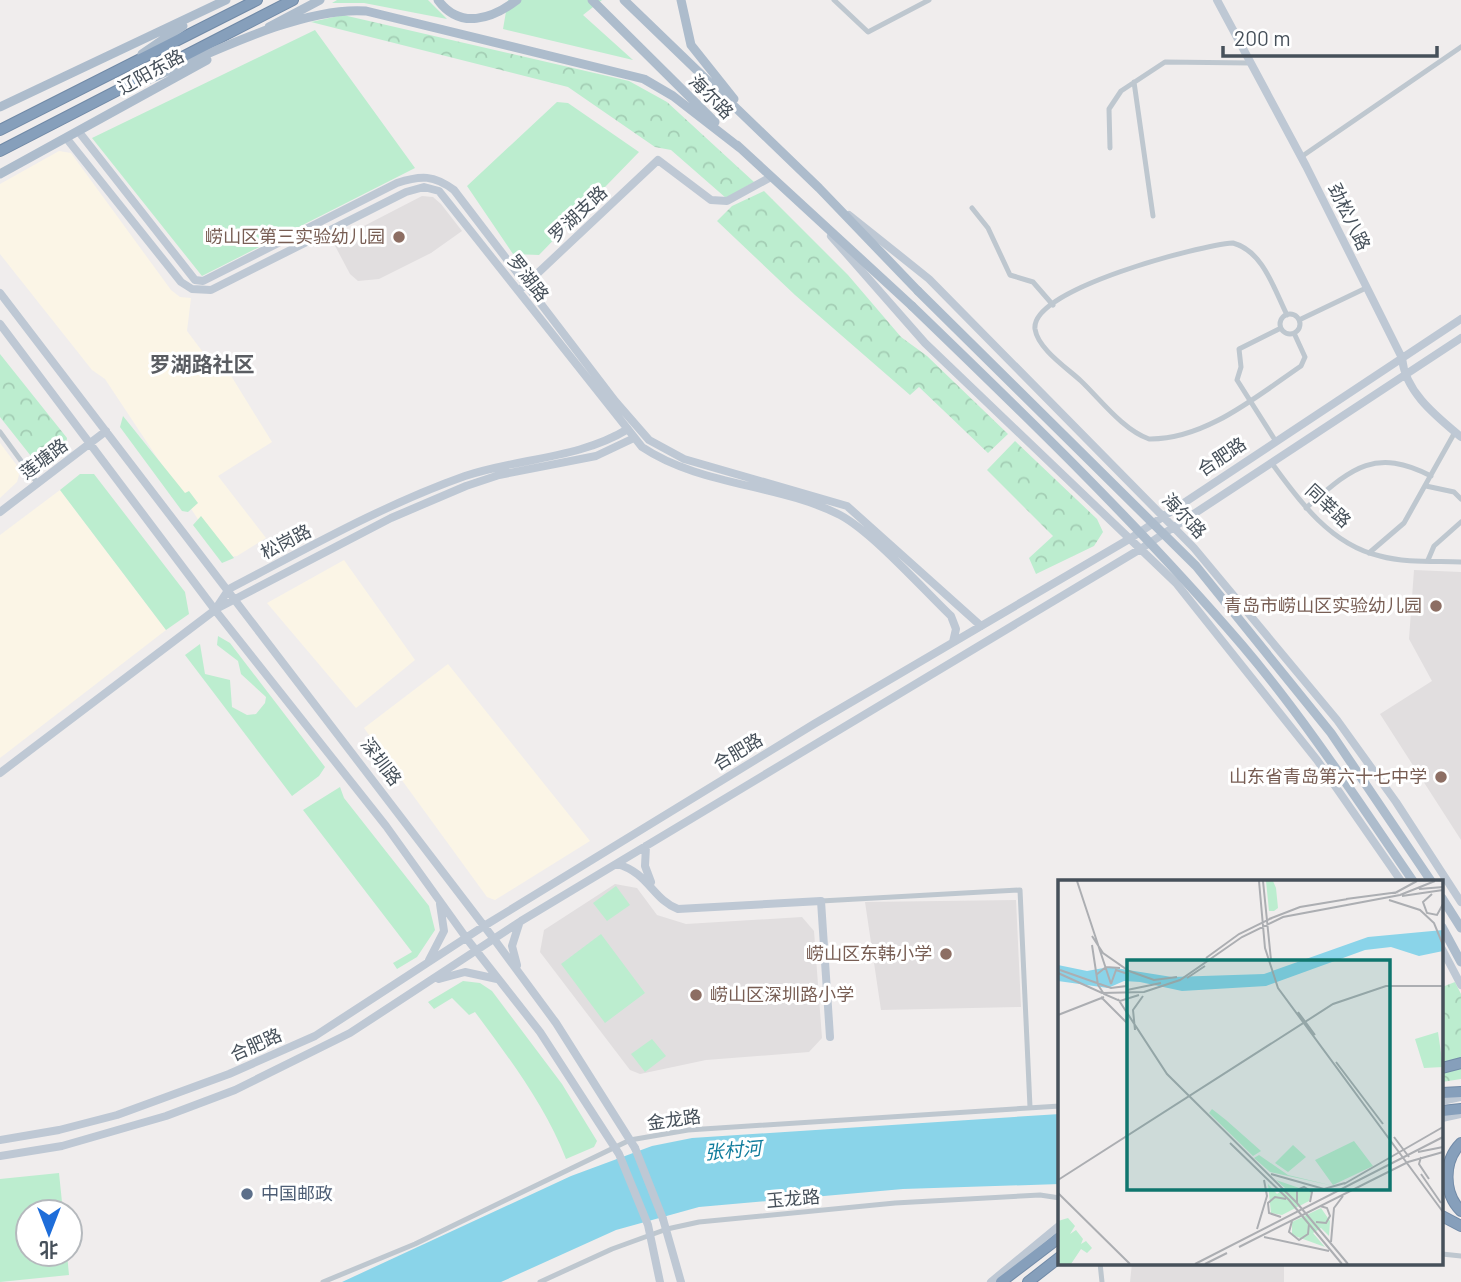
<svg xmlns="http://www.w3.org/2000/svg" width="1461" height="1282" font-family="Barlow,'Noto Sans SC',sans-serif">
  <defs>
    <pattern id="forest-crowns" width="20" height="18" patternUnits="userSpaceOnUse" patternTransform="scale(1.75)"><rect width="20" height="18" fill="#bcedcf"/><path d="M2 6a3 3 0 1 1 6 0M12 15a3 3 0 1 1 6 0" fill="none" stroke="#a3cdb4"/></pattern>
  </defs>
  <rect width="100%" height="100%" fill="#f0eded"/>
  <!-- commercial -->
  <path fill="#fbf5e6" d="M59 151 71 153 171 290 180 297 191 298 187 331 208 359 225 366 272 442 218 476 266 538 237 556 229 557 221 554 105 379 92 370 0 254V184Z
    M0 443 18 467 19 475 17 482 0 498Z
    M60 490 166 630 0 758V535Z
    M344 560 415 660 356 708 267 603Z
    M448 664 590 841 495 900 487 897 364 728Z"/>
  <!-- education -->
  <path fill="#e1dedf" d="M422 196 433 197 441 204 462 231 431 253 379 279 358 281 350 274 333 242Z
    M1414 570 1461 572V840L1380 714 1432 681 1409 639Z
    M615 884 637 888 657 915 686 924 802 917 814 931 822 1038 809 1052 706 1060 640 1074 630 1070 540 952 544 930Z
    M1016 900 1021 1007 881 1010 865 902Z
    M1132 1263H1284V1282H1130Z"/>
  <!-- grass -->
  <path fill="#bcedcf" d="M337 0H428L447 19 364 3H332Z
    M508 0H602L583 15 633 60 503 29Z
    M315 30 415 168 202 276 92 138Z
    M557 102 568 103 639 152 539 255 513 254 467 186Z
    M123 416 185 493 189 491 198 503 188 512 182 511 120 427Z
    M80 474H94L185 592 189 614 166 630 60 490Z
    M201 516 234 558 222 563 193 525Z
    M218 636 230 643 325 767 319 776 292 796 185 655 200 644 205 674 230 680 232 707 247 715 256 714 265 703 266 697 241 674 238 661 217 645Z
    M340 787 344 798 429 906 435 930 417 957 397 969 393 963 412 952 303 810Z
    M616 886 630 905 607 921 593 903Z
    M601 934 645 993 605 1023 561 964Z
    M463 981 480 983 492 991 562 1084 597 1141 594 1147 566 1159C545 1105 509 1058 475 1012L469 1015 452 998 434 1009 428 1002Z
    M652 1039 666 1056 645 1072 631 1054Z
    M59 1173 63 1212H28V1254H67L69 1275 0 1282V1179Z"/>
  <!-- forest -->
  <path fill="url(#forest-crowns)" d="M343 15 629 81 667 102 754 182 726 198 671 150 655 147 568 87 311 22Z
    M764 191 848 275 901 337 927 356 1008 434 988 453 919 387 910 395 795 295 717 221 732 206Z
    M0 354 67 438 65 451 46 467 38 465 0 417Z
    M1015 441 1097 519 1103 532 1094 546 1036 574 1029 558 1053 536 987 470Z
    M1455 982 1461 994V1079L1442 1082V987Z"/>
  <!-- water -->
  <path fill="#8ad4e9" d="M1060 1114V1184L903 1189 699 1207 616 1230 501 1282H342L571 1176 652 1146 692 1138Z"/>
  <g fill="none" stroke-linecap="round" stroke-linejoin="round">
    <!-- highway casing -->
    <g stroke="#718aa7" stroke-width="12">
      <path id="highway" d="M0 130 257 0
        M0 151 293 0
        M1442 1068 1461 1063
        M1442 1093 1461 1092
        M1442 1111 1461 1109
        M1461 1143C1443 1161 1443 1193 1461 1211
        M1442 1216 1461 1226
        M1001 1282 1060 1237
        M1028 1282 1060 1257"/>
    </g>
    <!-- street -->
    <path stroke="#bec7cf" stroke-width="5" d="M834 0 868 32 929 0
      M1134 82 1153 216
      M1110 148 1109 109 1121 91 1165 62 1251 63
      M1301 157 1461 47
      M972 208 988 228 1010 275 1033 282 1053 305
      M1280 324a10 10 0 1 1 20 0a10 10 0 1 1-20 0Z
      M1287 315C1274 289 1263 251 1233 243 1201 245 1030 289 1035 329 1038 349 1067 368 1081 381 1100 399 1123 430 1149 439 1205 440 1257 396 1301 366L1305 357 1294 333
      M1299 320 1366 288
      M0 432 38 484
      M1275 440 1237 380 1241 367 1239 349 1281 328
      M1271 462C1299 501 1331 545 1380 556 1405 563 1435 561 1461 562
      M1426 486 1454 492 1461 499
      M1306 508C1350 470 1373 446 1431 476
      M1369 553 1404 523 1455 432
      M1428 560 1434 546 1461 522
      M821 901 1020 890 1030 1107
      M1442 1254 1461 1256
      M1100 1263 1102 1282
      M323 1282 415 1244 630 1140 688 1130 1060 1106
      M540 1282 612 1249 667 1229 699 1222 895 1203 1040 1195 1060 1198"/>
    <!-- secondary -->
    <path stroke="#bec8d4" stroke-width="8" d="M1217 0 1306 166 1402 358C1405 392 1436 416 1461 437
      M79 132 195 280 203 281 397 183C421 175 434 175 454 190L615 401 649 440 684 459 847 506 981 626
      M67 139 181 282 192 289 211 290 406 192 424 187 439 191 642 447C700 486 780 484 840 515 872 532 922 588 951 616L956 629 953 642
      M849 215 929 279 1194 548 1337 720 1396 802 1461 902
      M831 236 925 343 1176 583 1317 760 1401 881
      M523 287 658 160 711 200 727 201 771 177
      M0 293 494 939 556 1023 635 1148
      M0 324 215 610 386 826 467 939 540 1032 619 1154 648 1225 660 1282
      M0 512 106 431
      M218 608 391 518 466 486 499 475 596 456 634 438
      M0 773 215 610 229 589C306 549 383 505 465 476 519 458 579 459 628 429
      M646 846 645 866 651 882
      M617 864C649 873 652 899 678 909L821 901 830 1037
      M1442 949 1461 985
      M429 960 444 931 440 904
      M517 965 512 946 519 924
      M439 979 465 972 497 979
      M1442 1101 1461 1097
      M1442 1118 1461 1114
      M0 1140 59 1130 117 1115 229 1074 315 1036 484 926 814 724 1131 538 1461 319
      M0 1156 62 1146 166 1116 235 1090 350 1033 521 921 1142 548 1461 338
      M663 1219 681 1282
      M991 1282 1060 1225"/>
    <!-- primary -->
    <path stroke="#adbccc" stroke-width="9" d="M438 0C460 30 492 19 517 0
      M592 0 715 122
      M624 0 819 188 918 291
      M681 0 691 45 734 99
      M269 27 320 0
      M142 54 183 26
      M145 81C205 56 301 6 366 11L644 79 673 96 740 148
      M0 107 226 0
      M737 145 912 306
      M0 174 207 60
      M1442 898 1461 928
      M1442 927 1461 962"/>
    <!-- highway -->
    <use href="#highway" stroke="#869fbb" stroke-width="10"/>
    <!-- secondary-bridge -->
    <path stroke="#bec8d4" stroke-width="8" d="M635 1148 663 1219"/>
    <!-- primary-bridge -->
    <path stroke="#adbccc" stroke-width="9" d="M918 291 1196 566 1331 733 1431 881
      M912 306C1025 415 1139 525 1242 645 1305 719 1358 801 1413 881"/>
  </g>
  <!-- markers -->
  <g fill="#8d6e63" stroke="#fff" stroke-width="2.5">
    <circle cx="399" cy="237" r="7"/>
    <circle cx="1436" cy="606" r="7"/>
    <circle cx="1441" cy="777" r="7"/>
    <circle cx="946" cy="954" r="7"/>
    <circle cx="696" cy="995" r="7"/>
  </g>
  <circle fill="#5c6f8a" stroke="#fff" stroke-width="2.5" cx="247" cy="1194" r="7"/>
  <g text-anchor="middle" stroke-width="6" stroke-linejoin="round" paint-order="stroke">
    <!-- street labels -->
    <g font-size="18" fill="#46505a" stroke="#fff">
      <text transform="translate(151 72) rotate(-29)" y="6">辽阳东路</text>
      <text transform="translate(711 97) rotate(45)" y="6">海尔路</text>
      <text transform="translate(578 214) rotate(-43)" y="6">罗湖支路</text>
      <text transform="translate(1349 217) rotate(64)" y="6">劲松八路</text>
      <text transform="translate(528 278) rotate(52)" y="6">罗湖路</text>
      <text transform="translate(1222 457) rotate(-34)" y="6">合肥路</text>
      <text transform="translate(44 459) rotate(-37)" y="6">莲塘路</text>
      <text transform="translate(1328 506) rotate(43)" y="6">同莘路</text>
      <text transform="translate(1184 516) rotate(46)" y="6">海尔路</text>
      <text transform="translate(286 542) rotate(-27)" y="6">松岗路</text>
      <text transform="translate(738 752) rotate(-31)" y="6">合肥路</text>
      <text transform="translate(381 762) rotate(53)" y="6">深圳路</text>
      <text transform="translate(256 1045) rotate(-24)" y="6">合肥路</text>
      <text transform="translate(674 1120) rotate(-8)" y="6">金龙路</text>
      <text transform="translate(793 1199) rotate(-5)" y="6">玉龙路</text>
    </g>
    <!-- education labels -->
    <g font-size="18" fill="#785e54" stroke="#fff" text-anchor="end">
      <text x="385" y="243">崂山区第三实验幼儿园</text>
      <text x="1422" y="612">青岛市崂山区实验幼儿园</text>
      <text x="1427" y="783">山东省青岛第六十七中学</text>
      <text x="932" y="960">崂山区东韩小学</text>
      <text x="710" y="1001" text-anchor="start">崂山区深圳路小学</text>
    </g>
    <!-- service labels -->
    <g font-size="18" fill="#4e5e75" stroke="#fff" text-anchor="start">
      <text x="261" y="1200">中国邮政</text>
    </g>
    <!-- water labels -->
    <g font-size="19" font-style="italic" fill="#107c9c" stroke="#fff">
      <text transform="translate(733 1150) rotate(-5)" y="7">张村河</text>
    </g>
    <!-- quarter labels -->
    <g font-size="21" font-weight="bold" fill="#5a5d62" stroke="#fff">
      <text x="202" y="372">罗湖路社区</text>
    </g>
  </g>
  <!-- overview -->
  <g transform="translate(1058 880)">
    <rect width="385" height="385" fill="#f0eded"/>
    <path d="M380 152 385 187 366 188 357 159ZM296 261 315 286 275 305 257 280ZM235 265 248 277 230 292 217 283ZM218 300 253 312 251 321 224 335 213 333 210 304 219 314 227 308ZM263 328 272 341 271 356 263 348 255 353 267 367 234 355V342Z" fill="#bcedcf"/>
    <path d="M208 1H215L218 8 220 28 216 31H211ZM154 229 168 240 203 271 195 276 151 233ZM201 275 230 295 276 306 212 292 196 278ZM10 338 17 346 12 354 18 350 25 359 23 364 28 361 34 368 29 373 23 369 13 384H0V341Z" fill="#bcedcf"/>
    <path d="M385 50V71L361 76 333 67 307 70 208 106 124 111 82 102 66 101 50 108 0 101V85L29 91 51 87 114 97 206 94 310 57Z" fill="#8ad4e9"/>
    <path fill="none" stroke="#acaeb2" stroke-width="2" d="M19 1 53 104M201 1 207 68 220 108 385 332M205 1 213 80M361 9 385 7M337 13 359 1M374 14 365 22 369 33 379 35 385 24M344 16 385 10M288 19 341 12M331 20 362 30 376 43 385 65M211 39 242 27 290 19M34 56 45 73 71 91 96 100 119 97M34 65 40 105 46 114 62 121 81 115M148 78 181 54 214 38M2 90 53 108 68 106 70 94 58 90 53 104M0 93 44 113 86 112 122 100 184 57 225 37 342 15 377 1M38 95 48 87 62 88M129 98 147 86M69 110 103 103M43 117 69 143M60 119 109 194 239 323 290 384M240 132 257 155M0 135 46 117M77 150 75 130 85 116M278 182 325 244M336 257 351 277M172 263 231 320 284 384M360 272 385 267M363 277 361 284 371 299M213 294 266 309 287 303M363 294 383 323M0 300 275 124 328 106H385M286 304 385 247M0 313 72 384M239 323V310L246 307 254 312 252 322M223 337 211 333 210 323 217 317 228 319M234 341 231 352 241 360 250 354 251 344M258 342 268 343 272 336 269 328 262 326M199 349 209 316 206 300M206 357 271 371M273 362 276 328 285 316M181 367 350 282 385 272M137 384 385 257M147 384 169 373"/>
    <path fill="#0f766e" fill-opacity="0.15" stroke="#0f766e" stroke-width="3.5" d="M69 80H332V310H69Z"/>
    <rect width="385" height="385" fill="none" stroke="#46505a" stroke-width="3.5"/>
  </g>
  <!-- north arrow -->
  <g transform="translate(49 1233) rotate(180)"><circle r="33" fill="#ffffff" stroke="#b5b9bd" stroke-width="2"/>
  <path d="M0-5L12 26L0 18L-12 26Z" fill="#1e6dd9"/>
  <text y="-10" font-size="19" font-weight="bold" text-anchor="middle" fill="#46505a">北</text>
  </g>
  <!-- scale -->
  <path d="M1223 46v10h214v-10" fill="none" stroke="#46505a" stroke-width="3.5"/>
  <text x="1234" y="46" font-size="21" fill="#46505a" stroke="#ffffff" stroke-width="5" paint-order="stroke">200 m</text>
</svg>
